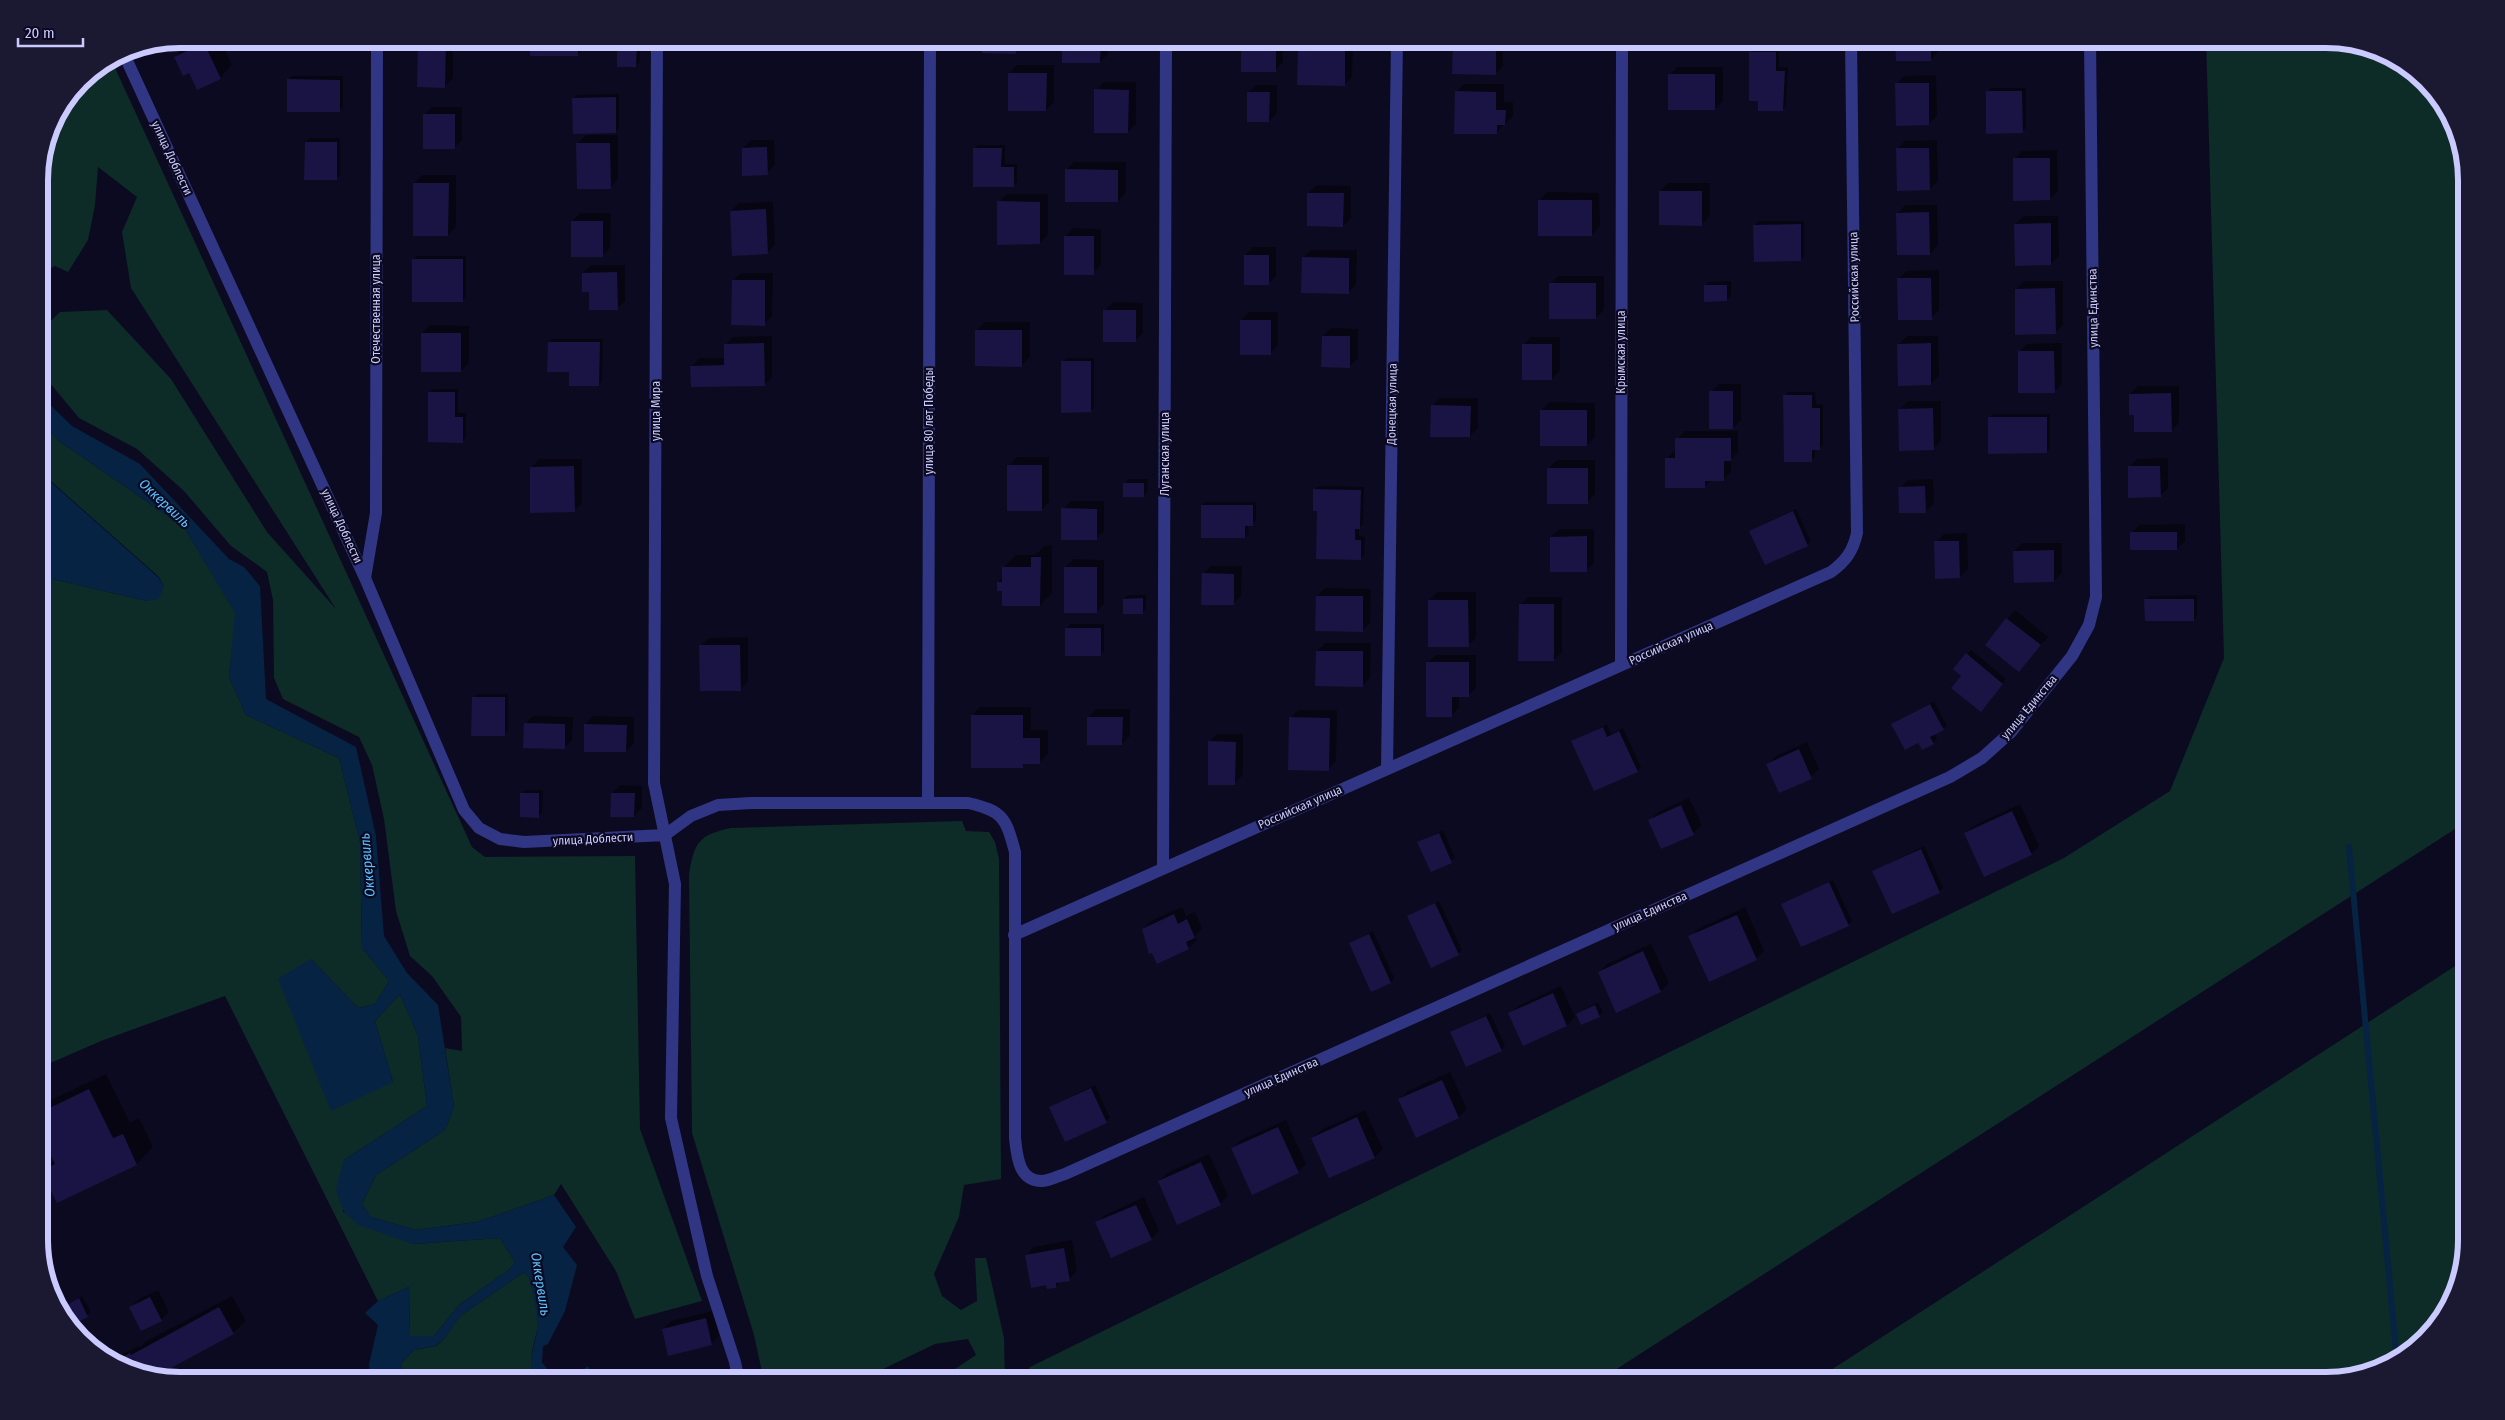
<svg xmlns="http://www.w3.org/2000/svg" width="2505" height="1420" font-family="'Fira Sans Condensed',sans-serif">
  <rect width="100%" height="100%" fill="#0c0a20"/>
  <!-- green -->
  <path fill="#0d2b27" d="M2206 39H2325L2395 58 2443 102 2466 171V822L1598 1381H1021L1030 1367 2064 858 2170 791 2224 658Z
    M111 59 472 847 485 857 635 856 640 1129 702 1301 635 1319 616 1271 561 1184 554 1195 477 1222 415 1230 371 1217 362 1204 376 1175 445 1130 454 1107 445 1048 462 1051 461 1017 432 976 410 956 396 911 384 819 372 765 359 737 283 699 274 678 273 600 267 572 231 546 184 491 137 449 79 418 39 370V332L60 312 107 310 171 379 267 532 336 609 131 288 122 232 137 197 98 167 95 205 88 240 68 272 55 266 39 274V171L50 126 80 80Z
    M39 419 59 441 184 527 236 613 229 677 246 715 339 758 360 842 362 948 389 981 375 1004 358 1008 311 959 393 1082 375 1021 400 994 418 1036 427 1106 344 1160 343 1212 413 1244 500 1238 515 1262 510 1269 459 1305 434 1336H410L409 1287 378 1301 225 996 101 1041 39 1068V576L147 601 164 587 159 577 45 476 39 474Z
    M962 821 966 831 989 832 995 842 999 859 1001 1179 964 1185 959 1217 934 1274 942 1296 961 1310 977 1301 975 1258H986L1004 1338 1005 1381H923L955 1369 976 1355 968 1339 935 1344 858 1381H764L754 1335 692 1133 689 875C694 843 698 835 731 828Z
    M2466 959V1240L2447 1310 2396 1362 2325 1381H1814Z
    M524 1272 529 1277C532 1291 539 1309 538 1324 536 1343 524 1364 537 1381H401L402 1362 414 1350 436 1346 443 1340 460 1316Z"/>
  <!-- water -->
  <path fill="#062344" d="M39 394 72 426 140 464 229 559 244 567 260 586 266 699 356 747 376 836 384 936 407 973 438 1005 454 1107 445 1130 376 1175 362 1204 371 1217 415 1230 477 1222 554 1195 576 1227 563 1247 577 1265 565 1311 548 1344 543 1346 542 1362 556 1381H537C522 1362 540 1341 537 1320 536 1305 532 1291 529 1277L524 1272 460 1316 443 1340 435 1346 414 1350 402 1362 401 1381H370L369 1364 378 1325 365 1313 378 1301 409 1287 410 1336H434L459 1305 510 1269 515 1262 500 1238 413 1244 359 1225 344 1212 336 1190 344 1160 427 1106 418 1036 400 994 375 1021 393 1082 331 1111 278 979 311 959 358 1008 375 1004 389 981 362 948 360 842 339 758 246 715 229 677 235 613 184 527 59 441 39 419Z
    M39 474 44 476 159 578 164 587 158 599 147 601 39 576Z
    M588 1366 594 1381H570L572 1379Z"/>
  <!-- shadow -->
  <path fill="#0007" d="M201 39H220L232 65 220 78 190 72 175 57 188 45Z
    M421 39H453V78L445 86 419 41Z
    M531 39H581V52L577 55H531Z
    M621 39H640V62L636 66 618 42Z
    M983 39H1023V44L1015 52H983Z
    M1063 39H1108V54L1100 62H1063Z
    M1242 39H1283V62L1275 70H1242Z
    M1454 39H1511V41L1503 49V66L1495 74 1453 73Z
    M1896 39H1939V51L1931 59 1897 60Z
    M1307 42 1353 43 1352 77 1344 85 1299 50Z
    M1754 49H1779V68L1788 67 1786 106 1782 110 1759 100 1750 53Z
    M1017 65H1054V102L1046 110 1009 73Z
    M1677 67H1723V101L1715 109 1669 75Z
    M1936 75 1937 116 1929 124 1896 84 1904 76Z
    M292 76H343V107L339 111 288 80Z
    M1104 82H1136V124L1128 132 1096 90Z
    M1464 84H1504V102H1513V116L1496 133 1456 92Z
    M1256 85H1277V113L1269 121 1248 93Z
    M1991 88H2026V128L2022 132 1987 92Z
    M619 94V128L616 132 574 98 577 95Z
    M432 107H462V140L454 148 424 115Z
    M586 135H618V179L610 188 578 143Z
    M310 138H340V175L336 179 306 142Z
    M751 140H774L775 165 767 173 743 148Z
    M1937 140 1938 181 1930 189 1897 149 1905 141Z
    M978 145H1005V164H1017V182L1013 185 974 149Z
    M2057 150 2058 191 2049 199 2014 159 2022 151Z
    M1074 162H1126V193L1118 201 1066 170Z
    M422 175H456V227L448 235 414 183Z
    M1668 183H1710V216L1702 224 1660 191Z
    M1317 185 1351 186V218L1343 226 1308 193Z
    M1547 192 1599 193 1600 226 1592 235 1539 201Z
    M1007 194H1048V235L1040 243 999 202Z
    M773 202 775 245 767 253 731 211 739 203Z
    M1905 205H1937L1938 245 1930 254 1897 214Z
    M580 213H611L610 248 602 256 572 221Z
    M2024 216H2058L2059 256 2051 264 2015 224Z
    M1758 221H1804V257L1801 260 1755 225Z
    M1073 228 1101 229V265L1093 273 1065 237Z
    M1253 247H1276V276L1268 284 1245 255Z
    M1311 250H1357L1356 284 1348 293 1303 258Z
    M417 256H466V297L462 301 413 260Z
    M591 265H625V301L617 309 590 291 583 273Z
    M1939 270V310L1931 318 1898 279 1907 271Z
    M741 273H773L772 316 764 324 733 281Z
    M1558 276H1604V310L1596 318 1550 284Z
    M1731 281V296L1727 300 1705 285 1709 282Z
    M2024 281H2063V325L2055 333 2016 289Z
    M1113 302 1143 303V333L1135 341 1105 311Z
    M1249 312H1278V345L1270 354 1241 320Z
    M985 322H1030V357L1022 365 977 330Z
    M430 325 469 326V363L461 371 422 333Z
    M1331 328 1358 329V358L1349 367 1323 336Z
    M772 336V377L764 385 692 366 700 358H725V345L733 337Z
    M1907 336H1938L1939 376 1931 384 1899 344Z
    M1531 337H1560V371L1552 379 1523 345Z
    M553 339H603L602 381 599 385 570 371 549 342Z
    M2062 343V384L2054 392 2019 352 2027 344Z
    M1066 358H1094V408L1090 411 1062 362Z
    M1719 384H1741V420L1733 428 1711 392Z
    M2138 386H2179V423L2171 431 2136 413 2130 394Z
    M433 389H458V413H466V438L462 441 430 392Z
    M1788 392H1815L1816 404 1823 405V445L1820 448H1815V457L1811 461 1785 396Z
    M1440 398H1478V428L1470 436 1432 406Z
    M1908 401H1941V441L1933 449 1900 409Z
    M1549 402 1595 403V437L1587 445 1541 411Z
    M1993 414H2050V448L2047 452 1989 418Z
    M1685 431H1738V452L1731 459V472L1723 480H1712L1704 487 1666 459 1676 450 1677 439Z
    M1017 457H1049V502L1041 510 1009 465Z
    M2168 458V488L2160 496 2129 467 2137 459Z
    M539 459H582V503L574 511 531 468Z
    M1557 460H1595V494L1587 502 1549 468Z
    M1128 479H1148L1147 492 1144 496 1125 483Z
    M1933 479 1934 503 1925 512 1900 488 1908 480Z
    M1318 486 1364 487 1363 524 1359 528V536L1365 537 1364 555 1361 559 1318 510 1314 490Z
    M1071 501H1104V531L1096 539 1063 509Z
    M1206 502H1256V521L1248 525 1249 533 1245 537 1202 505Z
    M1796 509 1811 541 1807 545 1751 531Z
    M2185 524V541L2177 549 2131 533 2139 525Z
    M1559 529H1594V563L1586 571 1551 537Z
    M1967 533 1968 569 1960 577 1936 542 1944 534Z
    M2022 543H2062V573L2054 581 2014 551Z
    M1052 545V593L1040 605 1003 590 998 582 1003 577V568L1016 555H1035L1045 546Z
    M1073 559 1104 560V604L1096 612 1065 568Z
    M1211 566H1242L1241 596 1233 604 1203 574Z
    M1325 588 1371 589 1370 623 1362 631 1317 596Z
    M1437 592H1476V638L1468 646 1429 600Z
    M1128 595H1146V609L1143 613 1124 599Z
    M2197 595V616L2194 620 2146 599 2149 596Z
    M1528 597H1562V652L1554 660 1520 605Z
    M2015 610 2048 637 2019 671 1986 644Z
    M1070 624H1104V651L1101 655 1067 628Z
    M748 637V681L740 690 700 646 709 638Z
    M1325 643H1371L1370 678 1362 686 1317 651Z
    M1971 650 2006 679 1984 707 1963 676 1967 654Z
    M1436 655H1476V688L1468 696H1459V708L1451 716 1427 663Z
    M477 694H508V731L504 735 473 697Z
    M1934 701 1947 726 1934 734 1937 739 1933 743 1919 742 1893 724Z
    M980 707H1031V730H1048V754L1040 762H1027L1022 767 972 715Z
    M1096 709H1130V736L1122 744 1088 717Z
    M1298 710H1337L1336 761 1328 770 1290 718Z
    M533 716 573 717 572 740 564 748 525 724Z
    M593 716 634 717V743L626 751 585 724Z
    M1607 724 1611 734 1623 728 1641 767 1637 771 1573 741Z
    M1217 734H1243V775L1235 783 1209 742Z
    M1807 742 1819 769 1811 777 1780 792 1768 764 1776 756Z
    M620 785 642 786V808L634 816 612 793Z
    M525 790H543L542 813 538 817 521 793Z
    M1689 798 1702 825 1693 833 1662 848 1650 820 1658 812Z
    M2020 804 2039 846 2031 854 1965 834 1973 826Z
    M1443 830 1455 858 1431 870 1419 842Z
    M1924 846 1943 888 1939 892 1874 871Z
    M1833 880 1852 921 1848 925 1782 904Z
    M1439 901 1462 950 1458 954 1409 916Z
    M1182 907 1186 916 1195 912 1202 928 1195 936 1197 940 1189 948 1158 962 1143 929 1151 921Z
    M1745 907 1764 951 1756 959 1690 937 1698 929Z
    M1373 931 1394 978 1391 982 1350 944Z
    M1651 944 1669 983 1661 991 1599 972 1607 964Z
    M1561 986 1575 1017 1567 1025 1510 1014 1518 1006Z
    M1598 1002 1603 1012 1599 1016 1577 1014Z
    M1490 1013 1505 1046 1501 1050 1452 1033Z
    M1450 1072 1467 1109 1459 1117 1416 1136 1400 1099 1408 1091Z
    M106 1074 130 1123 139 1118 153 1147 137 1164 57 1201 43 1171 55 1159 39 1127V1112L51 1100Z
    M1095 1085 1110 1118 1106 1122 1050 1107Z
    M1365 1110 1383 1149 1375 1157 1330 1177 1313 1138 1321 1130Z
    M1286 1120 1306 1164 1298 1172 1232 1148 1241 1140Z
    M1209 1154 1228 1196 1220 1204 1159 1181 1167 1173Z
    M1144 1197 1159 1231 1151 1239 1097 1223 1105 1215Z
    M1072 1240 1077 1271 1069 1279 1061 1281 1056 1286 1047 1283 1026 1255 1034 1247Z
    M158 1290 169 1312 161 1320 131 1307 139 1299Z
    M82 1296 91 1312 71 1324 61 1309Z
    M232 1296 246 1321 233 1333 156 1375 108 1361 139 1346 140 1348 145 1342Z
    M713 1311 719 1336 711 1344 663 1329 671 1321Z"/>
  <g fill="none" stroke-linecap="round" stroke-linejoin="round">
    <!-- stream -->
    <path stroke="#062344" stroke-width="6" d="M2349 847 2397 1361"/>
  </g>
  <!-- building -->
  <path fill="#191443" d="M530 39H578V56H530Z
    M982 39H1016V54L982 53Z
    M1062 39H1101L1100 63H1062Z
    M1241 39H1276V72H1241Z
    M1453 39H1504L1503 51H1496V75L1452 74Z
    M1765 39H1809V42H1765Z
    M1895 39H1931V61H1896Z
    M2130 39H2178V41L2130 42Z
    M418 40H446L445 88 417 87Z
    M617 41 637 42 636 67H617Z
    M204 43 221 79 197 90 189 73 183 76 174 57Z
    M1298 50H1345V86L1297 85Z
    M1749 52H1776V71H1785L1783 111H1758V101H1749Z
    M1008 73H1047L1046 111H1008Z
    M1668 74H1715V110H1668Z
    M287 79 340 80V112H287Z
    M1895 83H1929V125L1896 126Z
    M1094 89 1129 90 1128 133H1094Z
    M1455 91 1496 92V110H1506L1505 125H1497V134H1454Z
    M1986 91H2022L2023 133 1986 134Z
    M1247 92H1270L1269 122H1247Z
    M616 97V133L573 134 572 98Z
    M423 114H455V149H423Z
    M305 142H337V180H304Z
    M576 143H610L611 189H577Z
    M767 147 768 175 742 176V148Z
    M973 148H1002L1001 167H1014V187H973Z
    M1896 148H1929L1930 190 1897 191Z
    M2013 158H2050V200L2013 201Z
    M1065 169 1118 170V202H1065Z
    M413 183H449L448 236H413Z
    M1659 191H1702V226L1659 225Z
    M1307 193H1344L1343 227 1307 226Z
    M1538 200H1592V236H1538Z
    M997 201 1040 202V244L997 245Z
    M766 209 768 254 732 256 730 211Z
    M1929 212 1930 255H1897L1896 213Z
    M571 221H603V257H571Z
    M2051 223V265L2015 266 2014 224Z
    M1801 224V261L1754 262 1753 225Z
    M1064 236H1094V275H1064Z
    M1244 255H1269V285H1244Z
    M1302 257 1349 258V294L1301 293Z
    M412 259H463V302H412Z
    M617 272 618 310H589V292H582V273Z
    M1897 278H1931L1932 320H1898Z
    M732 280H765V326L731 325Z
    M1549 283H1596V319H1549Z
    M1704 285H1727V301L1704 302Z
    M2055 288 2056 334 2015 335V289Z
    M1103 310H1136V342H1103Z
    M1240 320H1271V355H1240Z
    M975 330H1022V367L975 366Z
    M421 333H461V372H421Z
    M1322 336H1350V368L1321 367Z
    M548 342H600L599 386H569V372H547Z
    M764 343 765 386 691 387 690 366 724 365V344Z
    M1931 343V385L1898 386 1897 344Z
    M1522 344H1552V380H1522Z
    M2018 351H2054L2055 393H2018Z
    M1061 361H1091V412L1061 413Z
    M1709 391H1733V429H1709Z
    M428 392H455V417H463V443L428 442Z
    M2171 393 2172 432H2134V415H2129V394Z
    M1783 395H1812V408H1820V450H1812V462H1784Z
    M1431 405 1471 406 1470 437H1430Z
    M1933 408 1934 450 1899 451 1898 409Z
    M1540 410H1587V446H1540Z
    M1988 417H2047V453L1988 454Z
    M1675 438H1731V461H1724V481H1705V488H1665V458H1675Z
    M1007 465H1042V511H1007Z
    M574 466 575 512 530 513V467Z
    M2128 466H2160L2161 497 2128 498Z
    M1547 468H1588V504H1547Z
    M1123 483H1144V497H1123Z
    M1925 486 1926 513H1899L1898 487Z
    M1313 489 1361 490 1360 529H1355V540H1361V560L1316 559 1317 511H1313Z
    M1201 505H1253V526H1245V538H1201Z
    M1061 508 1097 509V540H1061Z
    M1793 511 1808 546 1765 565 1749 531Z
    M2130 532H2177V550H2130Z
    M1587 536V572H1550V537Z
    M1934 541H1959L1960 578 1935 579Z
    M2054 550V582L2014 583 2013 551Z
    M1031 557H1041L1040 606H1002V591H997V582H1002V567H1031Z
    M1064 567H1097V613H1064Z
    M1202 573 1234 574V605H1201Z
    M1316 596H1363V632L1315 631Z
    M1143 598V614H1123V599Z
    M2144 599H2194V621H2145Z
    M1428 600H1468L1469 647H1428Z
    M1519 604H1554V661H1518Z
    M2006 618 2041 645 2019 672 1985 645Z
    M1065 628H1101V656H1065Z
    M699 645H740L741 691H700Z
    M1316 651H1363V687L1315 686Z
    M1966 653 2003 684 1981 712 1951 688 1961 676 1953 669Z
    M1426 662H1469V697H1452V717H1426Z
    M472 697H505V736H471Z
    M1930 704 1944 730 1930 737 1934 744 1922 750 1918 743 1905 750 1891 724Z
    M971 715H1023V738H1040V764H1023V768H971Z
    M1087 717H1123L1122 745H1087Z
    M1289 717 1330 718 1329 771 1288 770Z
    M524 723 565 724V749L523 748Z
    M584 724 627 725 626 752H584Z
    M1603 727 1607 737 1619 731 1638 772 1594 791 1571 741Z
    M1208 741 1236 742 1235 785H1208Z
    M1799 749 1812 779 1779 793 1766 764Z
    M520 793H539V818L520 817Z
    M611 793H635L634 817H610Z
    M1681 805 1694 835 1661 849 1648 820Z
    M2012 811 2032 855 1984 877 1964 833Z
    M1439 833 1452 863 1431 872 1417 842Z
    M1921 849 1940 893 1892 914 1872 871Z
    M1829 882 1849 926 1801 947 1781 904Z
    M1435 903 1459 955 1431 968 1407 916Z
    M1174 914 1178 924 1187 919 1195 938 1186 942 1189 949 1157 964 1152 953 1149 954 1142 929Z
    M1737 915 1757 960 1709 982 1688 936Z
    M1369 934 1391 983 1371 992 1349 943Z
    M1643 951 1661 992 1616 1013 1598 972Z
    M1553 993 1567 1026 1523 1046 1508 1013Z
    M1595 1005 1600 1017 1581 1025 1576 1014Z
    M1486 1016 1502 1051 1466 1067 1450 1032Z
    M1442 1080 1459 1118 1416 1138 1398 1099Z
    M1091 1088 1107 1123 1065 1142 1049 1107Z
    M89 1089 113 1138 123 1134 137 1165 57 1203 41 1171 55 1164 39 1130V1113Z
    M1357 1117 1375 1158 1329 1178 1311 1138Z
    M1278 1127 1299 1173 1252 1195 1231 1148Z
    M1201 1162 1221 1205 1177 1225 1158 1181Z
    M1136 1205 1152 1240 1111 1258 1095 1222Z
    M1064 1248 1070 1281 1056 1283V1288L1047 1289 1046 1285 1031 1288 1025 1255Z
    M150 1297 162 1321 141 1331 129 1307Z
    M79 1298 88 1317 72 1325 60 1309Z
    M219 1307 234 1334 158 1375 141 1371 132 1356 139 1370 111 1363 130 1353 131 1355Z
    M706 1318 712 1345 668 1356 662 1329Z"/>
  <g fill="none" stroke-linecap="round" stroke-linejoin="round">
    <!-- minor -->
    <path stroke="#303684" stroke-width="12" d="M657 39 654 783 675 884 671 1118 707 1276 735 1362 739 1381
      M123 52 365 578 464 810 479 828 500 839 524 842 665 835 691 816 718 805 751 803H968C1004 811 1006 819 1015 852V1138C1017 1155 1018 1181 1042 1181 1048 1181 1058 1176 1065 1174L1950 777 1982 758 2011 732 2072 656 2089 625 2096 597 2090 39
      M365 578 376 513 377 39
      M1621 665 1622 39
      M1387 769 1397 39
      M928 803 930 39
      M1163 869 1166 39
      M1014 935 1831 572C1846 561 1853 551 1857 533L1851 39"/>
  </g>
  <g text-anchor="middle" stroke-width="4.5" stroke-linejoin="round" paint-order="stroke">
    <!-- street labels -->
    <g font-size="12" fill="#cacaff" stroke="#0c0a20">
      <text transform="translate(172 158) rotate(65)" y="4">улица Доблести</text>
      <text transform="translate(1854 277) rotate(-91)" y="4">Российская улица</text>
      <text transform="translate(2093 308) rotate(-91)" y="4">улица Единства</text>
      <text transform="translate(376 309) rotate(-90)" y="4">Отечественная улица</text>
      <text transform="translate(1621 352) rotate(-90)" y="4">Крымская улица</text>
      <text transform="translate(1392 404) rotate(-89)" y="4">Донецкая улица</text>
      <text transform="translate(656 411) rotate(-90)" y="4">улица Мира</text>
      <text transform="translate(929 421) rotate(-90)" y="4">улица 80 лет Победы</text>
      <text transform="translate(1165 454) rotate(-90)" y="4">Луганская улица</text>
      <text transform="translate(342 526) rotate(65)" y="4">улица Доблести</text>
      <text transform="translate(1671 643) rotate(-24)" y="4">Российская улица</text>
      <text transform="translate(2029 707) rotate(-50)" y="4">улица Единства</text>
      <text transform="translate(1300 807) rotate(-24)" y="4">Российская улица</text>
      <text transform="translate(593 839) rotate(-3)" y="4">улица Доблести</text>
      <text transform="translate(1650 911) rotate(-24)" y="4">улица Единства</text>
      <text transform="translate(1281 1077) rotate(-24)" y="4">улица Единства</text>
    </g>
    <!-- water labels -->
    <g font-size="14" font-style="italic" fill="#58c2ff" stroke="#0c0a20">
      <text transform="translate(165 503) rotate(43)" y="5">Оккервиль</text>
      <text transform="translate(367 865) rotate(-95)" y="5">Оккервиль</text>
      <text transform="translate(541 1284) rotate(81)" y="5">Оккервиль</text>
    </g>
  </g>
  <!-- crop -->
  <path d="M0 0H2505V1420H0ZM180 48H2326A132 132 0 0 1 2458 180V1240A132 132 0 0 1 2326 1372H180A132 132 0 0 1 48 1240V180A132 132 0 0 1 180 48Z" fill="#1b1932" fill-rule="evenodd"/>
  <path fill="none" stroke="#cacaff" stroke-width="6" d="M180 48H2326A132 132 0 0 1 2458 180V1240A132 132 0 0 1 2326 1372H180A132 132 0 0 1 48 1240V180A132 132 0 0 1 180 48Z"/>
  <!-- scale -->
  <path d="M18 38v8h65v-8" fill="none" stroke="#cacaff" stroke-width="2.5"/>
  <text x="25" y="38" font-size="15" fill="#cacaff" stroke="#0c0a20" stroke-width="4" paint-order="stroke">20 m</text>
</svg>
